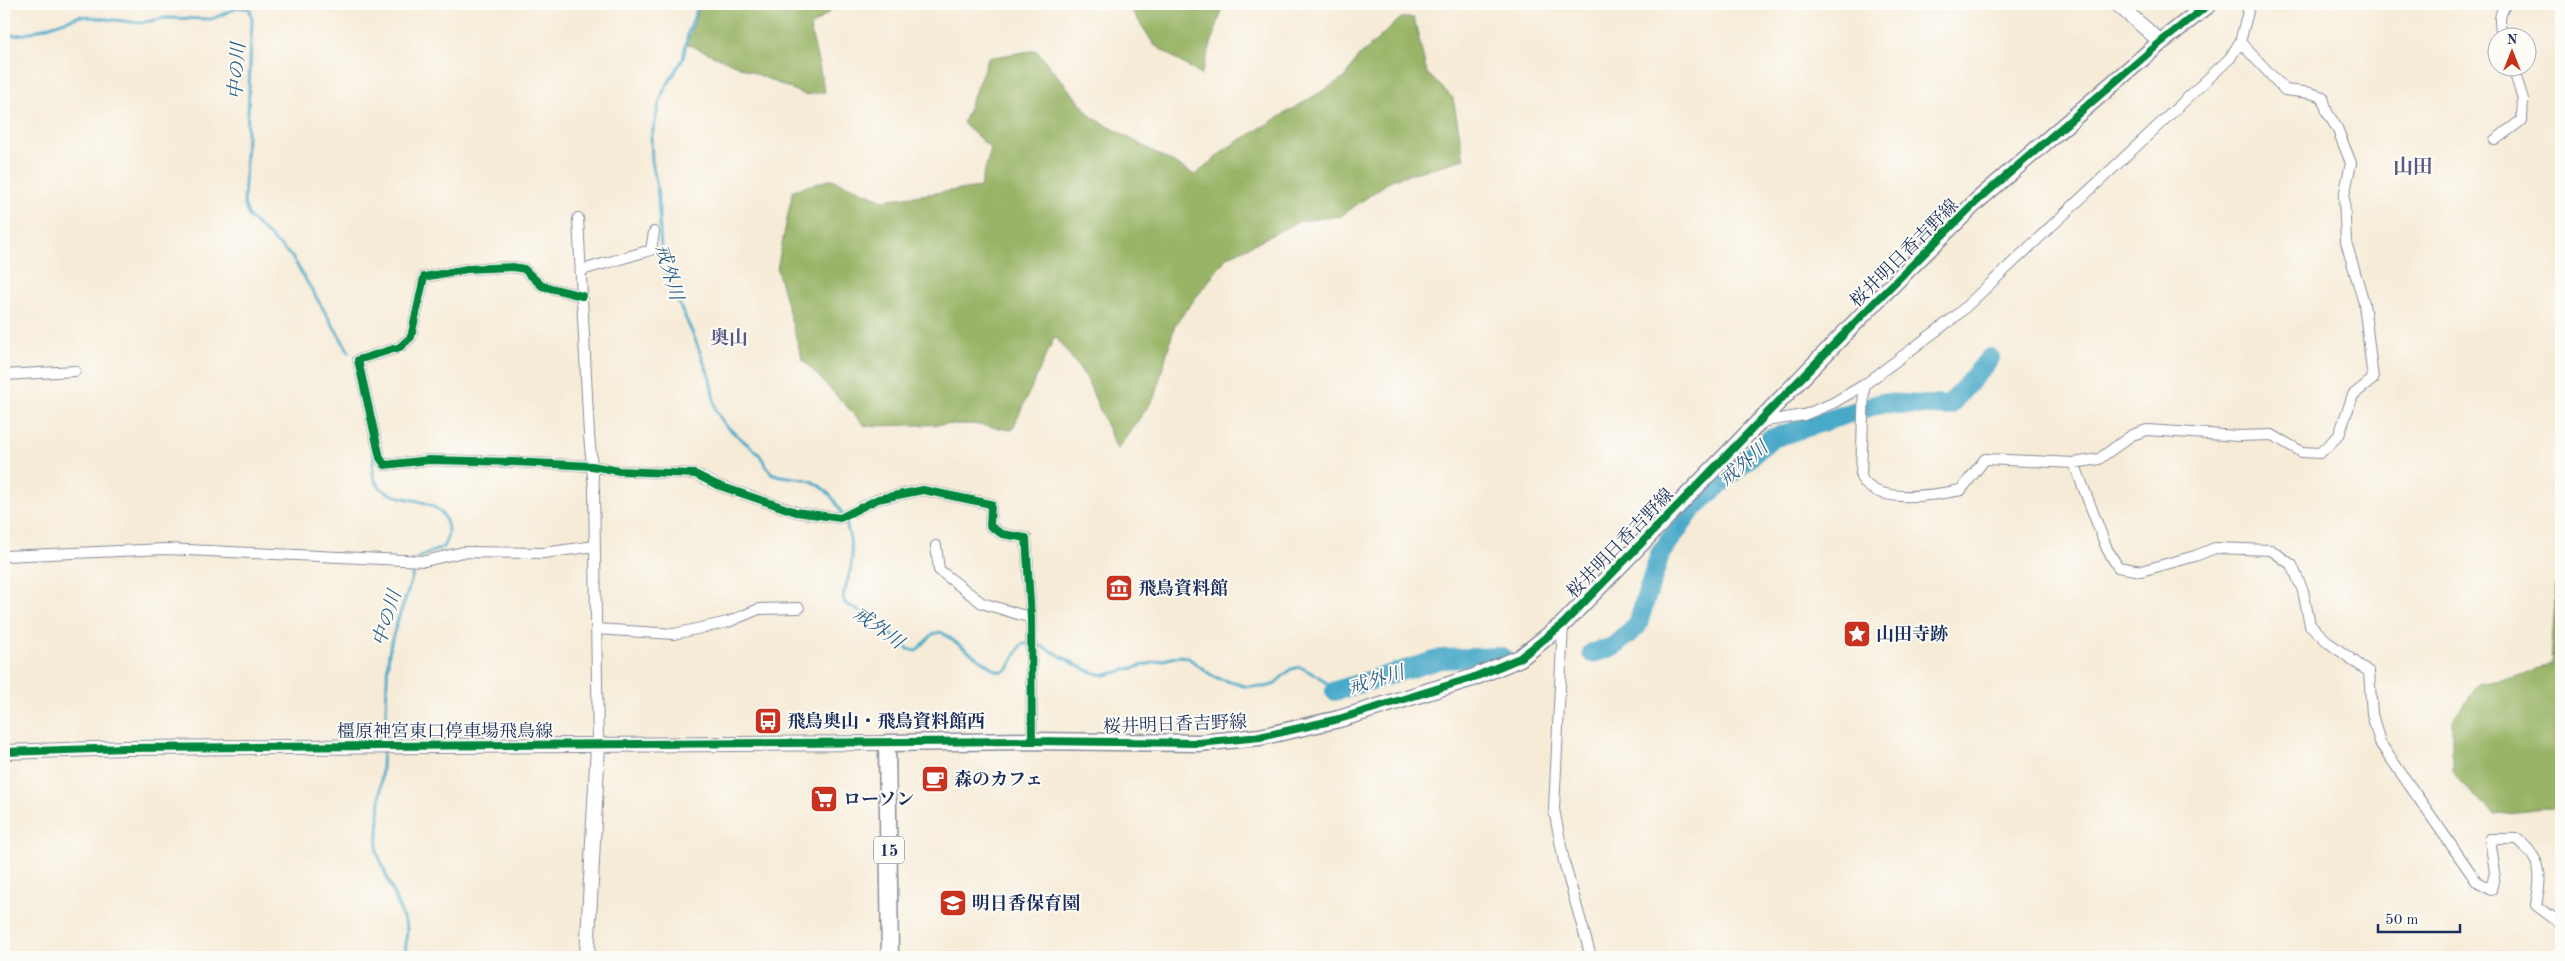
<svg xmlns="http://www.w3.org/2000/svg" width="2565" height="961" font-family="'Old Standard TT','Noto Serif JP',serif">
  <rect width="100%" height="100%" fill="#fdfcf7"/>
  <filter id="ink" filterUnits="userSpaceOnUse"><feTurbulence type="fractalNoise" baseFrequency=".02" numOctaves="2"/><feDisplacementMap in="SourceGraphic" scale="10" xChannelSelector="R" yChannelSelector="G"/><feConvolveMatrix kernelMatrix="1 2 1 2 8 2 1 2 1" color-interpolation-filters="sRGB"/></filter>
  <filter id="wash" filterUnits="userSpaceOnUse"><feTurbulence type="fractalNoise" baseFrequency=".0096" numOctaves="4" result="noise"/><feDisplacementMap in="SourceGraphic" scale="20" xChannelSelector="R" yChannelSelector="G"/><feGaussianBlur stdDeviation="1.12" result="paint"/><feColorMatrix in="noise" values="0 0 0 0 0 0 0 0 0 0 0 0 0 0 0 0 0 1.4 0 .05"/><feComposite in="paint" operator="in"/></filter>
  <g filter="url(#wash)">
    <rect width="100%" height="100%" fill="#f6ebd7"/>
    <!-- forest -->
    <path fill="#99b466" stroke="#5a7262" d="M701 4H894L895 8 836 7 810 27 825 92 805 95 687 44Z
      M1128 4H1224L1201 75 1154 45Z
      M1401 18H1414L1427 73 1453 98 1464 159 1393 179 1341 216 1300 221 1227 257 1175 325 1154 398 1117 450 1086 377 1055 336 1012 430 972 424 865 426 802 359 777 269 793 190 832 179 883 200 980 187 991 149 963 123 988 58 1036 50 1092 117 1195 175 1227 148 1346 77 1356 59Z
      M2561 578V808L2493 814 2452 772V720L2478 684 2514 678 2551 663 2556 585Z"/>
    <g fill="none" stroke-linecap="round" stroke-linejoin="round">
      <!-- stream -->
      <path stroke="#49a9c8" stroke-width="3" d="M699 4 688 33 683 59 664 90 659 104 651 139 652 160 658 193 661 251 672 289 693 334 710 378 716 411 726 426 759 454 771 473C785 479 800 476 813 482 840 495 852 532 852 559 851 572 846 585 843 597L845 603 877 622 908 649 916 651 933 634 941 632 995 670 1002 672 1008 669 1021 645C1043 636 1078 674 1106 675L1179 656 1187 657 1214 677 1244 686 1265 687 1273 685 1291 669 1300 667 1318 676 1335 691
        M4 36 26 34 80 16 140 23 165 18 212 19 239 7 250 9 252 19 244 204 249 217 292 257 349 352
        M374 450C374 462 370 474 377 484 394 506 434 492 446 521 450 531 448 538 443 547L418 558
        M384 743C388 713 385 683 389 653 394 621 410 595 415 564
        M383 749 377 852 407 928 405 957"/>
      <!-- river -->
      <path stroke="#49a9c8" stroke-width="20" d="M1592 653 1613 647 1637 626 1660 554 1693 508 1770 439 1881 403 1949 406 1990 358
        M1335 691 1441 659 1502 657"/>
    </g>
  </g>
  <g filter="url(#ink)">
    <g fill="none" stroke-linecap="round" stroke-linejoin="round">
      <!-- street casing -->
      <g stroke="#888d9a" stroke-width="12">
        <path id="street" d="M2503 38C2499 24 2498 15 2506 4
          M2495 140 2522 120 2523 99 2513 68
          M578 218 589 435 594 488 598 745
          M582 270 651 250 654 232
          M582 296 542 286 524 269 513 267 467 269 424 277 411 337 400 347 358 360 380 458 385 465 429 460 514 462 592 466 619 471 695 474 717 485 796 512 840 518 878 499 923 490 991 504 990 526 1002 534 1026 538 1031 618 1032 741
          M4 375 75 371
          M1864 385 1861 477C1875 506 1935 495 1961 490L1985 459 2074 463 2099 459 2132 435 2147 430 2238 436 2272 435 2302 452 2320 453 2339 435 2353 395 2373 379 2364 303 2346 242 2344 196 2351 163 2337 128 2327 112 2323 97 2310 93 2285 90 2240 42
          M1760 422 1804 415 1833 403 1864 385 1956 316 2230 58 2240 42 2250 4
          M2074 463 2107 549 2118 567 2141 571 2195 556 2215 548 2271 550 2292 565 2303 591 2310 625 2329 643 2369 672 2372 714 2380 743 2477 882 2491 890 2495 872 2490 839H2518C2543 862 2542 874 2536 905L2561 924
          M936 546 939 570 982 603 1031 618
          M4 556 166 549 425 561 463 552 544 553 595 546
          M1563 624 1554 809 1564 862 1591 957
          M596 629 674 634 728 622 759 609 799 608"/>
      </g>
      <!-- secondary casing -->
      <g stroke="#888d9a" stroke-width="16">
        <path id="secondary" d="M2117 4 2161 42
          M4 752 126 748 887 743
          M587 957 598 745"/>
      </g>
      <!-- primary casing -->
      <g stroke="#888d9a" stroke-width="19">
        <path id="primary" d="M890 957 887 743 1032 741 1199 743 1260 737 1339 719 1472 678 1520 658 1563 624 1877 300 1977 201 2161 42 2209 4"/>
      </g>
      <!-- street -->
      <use href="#street" stroke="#fff" stroke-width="10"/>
      <!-- secondary -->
      <use href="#secondary" stroke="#fff" stroke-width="14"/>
      <!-- primary -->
      <use href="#primary" stroke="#fff" stroke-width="16"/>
      <!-- cycleway casing -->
      <g stroke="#fdfcf7" stroke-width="11">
        <path id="cycleway" d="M582 296 542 286 524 269 513 267 467 269 424 277 411 337 400 347 358 360 380 458 385 465 429 460 514 462 592 466 619 471 695 474 717 485 796 512 840 518 878 499 923 490 991 504 990 526 1002 534 1026 538 1031 618 1032 741
          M4 752 126 748 1032 741 1199 743 1260 737 1339 719 1472 678 1520 658 1563 624 1877 300 1977 201 2161 42 2209 4"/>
      </g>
      <!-- cycleway -->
      <use href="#cycleway" stroke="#00873e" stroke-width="8"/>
    </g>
  </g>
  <!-- icons -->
  <defs>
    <g id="museum-square" transform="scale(1.4375)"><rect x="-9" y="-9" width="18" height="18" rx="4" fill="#c8321e" stroke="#fdfcf7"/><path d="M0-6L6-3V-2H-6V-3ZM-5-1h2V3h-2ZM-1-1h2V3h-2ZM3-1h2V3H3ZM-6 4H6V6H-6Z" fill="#fff"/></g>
    <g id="sight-square" transform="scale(1.4375)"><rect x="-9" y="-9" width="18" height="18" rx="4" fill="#c8321e" stroke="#fdfcf7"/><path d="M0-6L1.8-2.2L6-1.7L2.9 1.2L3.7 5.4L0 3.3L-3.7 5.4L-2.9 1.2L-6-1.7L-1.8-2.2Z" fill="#fff"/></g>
    <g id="bus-square" transform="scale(1.4375)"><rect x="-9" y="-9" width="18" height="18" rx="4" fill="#c8321e" stroke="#fdfcf7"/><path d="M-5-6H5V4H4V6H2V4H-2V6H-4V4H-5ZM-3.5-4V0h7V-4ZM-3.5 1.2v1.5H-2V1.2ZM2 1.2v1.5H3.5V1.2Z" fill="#fff"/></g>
    <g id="cafe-square" transform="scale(1.4375)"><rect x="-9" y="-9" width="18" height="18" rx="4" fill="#c8321e" stroke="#fdfcf7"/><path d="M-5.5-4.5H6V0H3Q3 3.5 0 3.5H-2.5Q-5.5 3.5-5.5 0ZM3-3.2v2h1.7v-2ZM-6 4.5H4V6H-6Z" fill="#fff"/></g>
    <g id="supermarket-square" transform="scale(1.4375)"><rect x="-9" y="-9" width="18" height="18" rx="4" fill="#c8321e" stroke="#fdfcf7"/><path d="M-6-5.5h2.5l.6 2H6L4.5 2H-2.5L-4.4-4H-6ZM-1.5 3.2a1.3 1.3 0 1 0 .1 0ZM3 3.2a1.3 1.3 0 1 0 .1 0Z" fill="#fff"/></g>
    <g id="school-square" transform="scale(1.4375)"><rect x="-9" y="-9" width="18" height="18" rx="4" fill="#c8321e" stroke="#fdfcf7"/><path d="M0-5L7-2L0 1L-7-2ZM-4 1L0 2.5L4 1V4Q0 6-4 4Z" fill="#fff"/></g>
  </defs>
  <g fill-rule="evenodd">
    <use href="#museum-square" x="1119" y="588"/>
    <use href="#sight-square" x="1857" y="634"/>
    <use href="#bus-square" x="768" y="721"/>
    <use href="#cafe-square" x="935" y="779"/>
    <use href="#supermarket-square" x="824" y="799"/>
    <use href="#school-square" x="953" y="903"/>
  </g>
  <g text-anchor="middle" stroke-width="4" stroke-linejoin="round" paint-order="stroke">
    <!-- shield labels -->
    <rect fill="#fdfcf7" stroke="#5f6c8c" stroke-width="1" x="874" y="836.5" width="30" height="27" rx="4"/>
    <g font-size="16" font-weight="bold" fill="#1b2f5e">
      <text x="889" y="856">15</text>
    </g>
    <!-- street labels -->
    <g font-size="18" fill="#1b2f5e" stroke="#fdfcf7">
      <text transform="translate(1904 253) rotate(-45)" y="6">桜井明日香吉野線</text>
      <text transform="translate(1620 543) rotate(-46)" y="6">桜井明日香吉野線</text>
      <text transform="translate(1175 724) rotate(-2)" y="6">桜井明日香吉野線</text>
      <text x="445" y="737">橿原神宮東口停車場飛鳥線</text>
    </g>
    <!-- poi labels -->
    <g font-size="18" font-weight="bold" fill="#1b2f5e" stroke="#fdfcf7" text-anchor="start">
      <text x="1138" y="594">飛鳥資料館</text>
      <text x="1876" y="640">山田寺跡</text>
      <text x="787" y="727">飛鳥奥山・飛鳥資料館西</text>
      <text x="954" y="785">森のカフェ</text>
      <text x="843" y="805">ローソン</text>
      <text x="972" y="909">明日香保育園</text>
    </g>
    <!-- water labels -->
    <g font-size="19" font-style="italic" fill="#2d6088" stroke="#fdfcf7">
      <text transform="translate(236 71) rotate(-87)" y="7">中の川</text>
      <text transform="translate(670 272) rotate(74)" y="7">戒外川</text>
      <text transform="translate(1743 463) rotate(-41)" y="7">戒外川</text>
      <text transform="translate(386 618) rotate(-73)" y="7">中の川</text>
      <text transform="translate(879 627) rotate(36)" y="7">戒外川</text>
      <text transform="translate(1376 679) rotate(-17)" y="7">戒外川</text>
    </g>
    <!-- neighbourhood labels -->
    <g font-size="19" font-weight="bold" fill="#5b5a87" stroke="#fdfcf7">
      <text x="729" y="344">奥山</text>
    </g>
    <!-- quarter labels -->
    <g font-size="20" font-weight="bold" fill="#5b5a87" stroke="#fdfcf7">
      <text x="2413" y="173">山田</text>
    </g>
  </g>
  <!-- margin -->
  <rect width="2565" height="961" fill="none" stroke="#fdfcf7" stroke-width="20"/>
  <!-- north arrow -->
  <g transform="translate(2512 52)"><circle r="24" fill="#fdfcf7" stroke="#a3aaba"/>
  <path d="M0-4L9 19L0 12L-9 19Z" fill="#c8321e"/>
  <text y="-8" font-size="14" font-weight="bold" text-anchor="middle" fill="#1b2f5e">N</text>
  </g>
  <!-- scale -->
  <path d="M2378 924v8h82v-8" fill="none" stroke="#1b2f5e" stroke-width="2.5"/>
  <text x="2385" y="924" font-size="15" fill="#1b2f5e" stroke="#fdfcf7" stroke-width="4" paint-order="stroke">50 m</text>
</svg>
